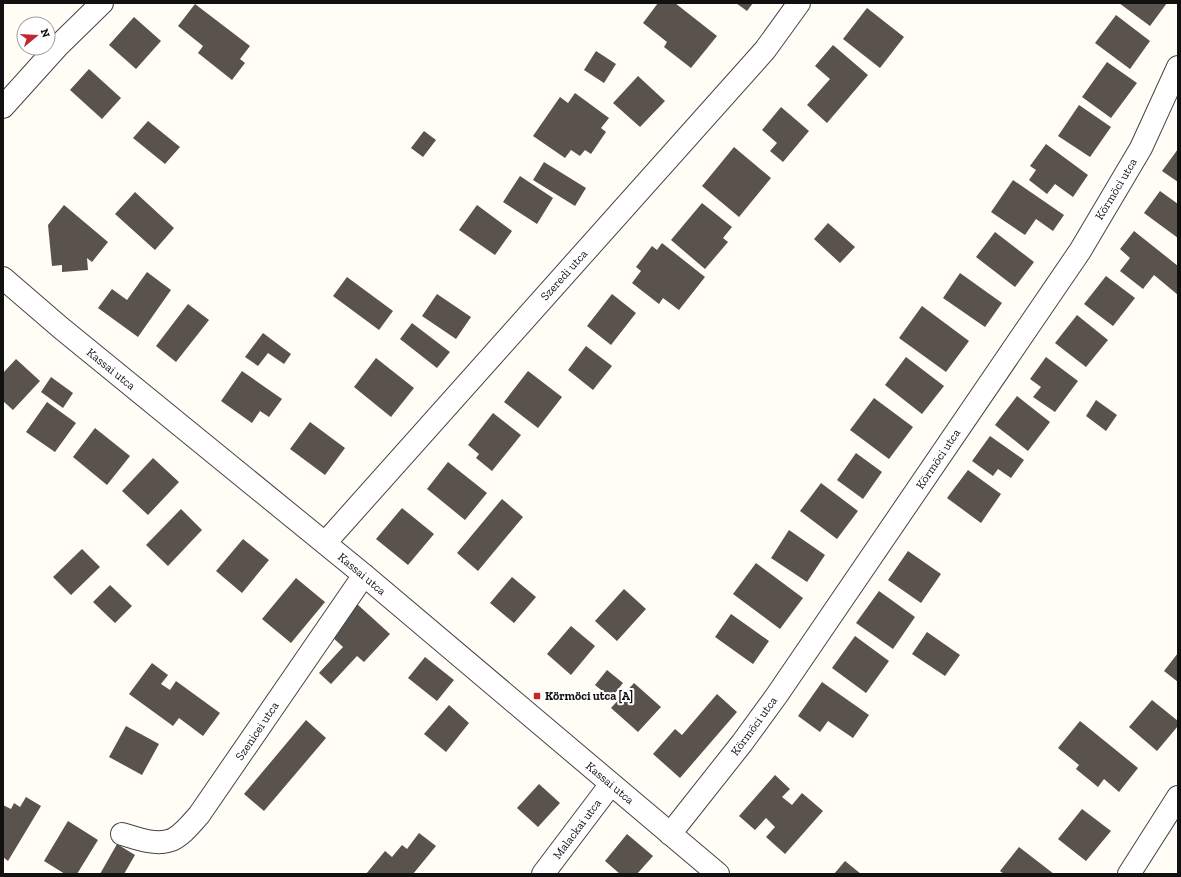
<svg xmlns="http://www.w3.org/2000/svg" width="1181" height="877" font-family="'Zilla Slab',serif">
  <rect width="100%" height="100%" fill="#fffdf5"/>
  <!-- building -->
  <path fill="#5a524d" d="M658 3H675L717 36 691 68 664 47 667 42 643 23Z
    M736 3H753L747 11Z
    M1119 3H1167L1150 26Z
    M195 4 250 46 240 59 245 63 232 80 198 53 203 46 178 26Z
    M867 8 904 37 880 68 843 39Z
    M1116 15 1150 41 1130 69 1095 43Z
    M134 17 161 41 136 69 109 45Z
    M833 45 868 75 827 123 807 105 830 79 815 66Z
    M596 51 616 64 604 83 584 70Z
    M1107 62 1137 83 1111 118 1082 97Z
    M89 69 121 98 102 119 70 90Z
    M638 76 665 101 640 127 613 103Z
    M575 93 609 118 601 128 606 132 591 154 585 150 580 156 571 150 565 158 533 136 560 97 568 103Z
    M1079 105 1111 127 1090 157 1058 136Z
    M781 107 809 131 783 162 770 151 777 143 762 130Z
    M148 121 180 147 165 164 133 138Z
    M424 131 436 140 423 157 411 148Z
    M1046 144 1088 175 1073 197 1055 184 1047 194 1029 180 1036 170 1030 166Z
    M734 147 771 178 739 217 702 186Z
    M1178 149V182L1162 171Z
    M544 162 586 188 575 206 533 180Z
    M520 176 553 198 537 224 503 202Z
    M1013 180 1064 215 1053 231 1036 219 1025 235 991 212Z
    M1160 191 1178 204V238L1144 213Z
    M135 192 174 228 155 250 115 214Z
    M702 203 732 227 723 238 728 242 705 269 671 240Z
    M64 205 108 242 92 262 87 258 88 270 62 272V265L52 266 48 225Z
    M477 205 512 231 495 255 459 230Z
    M828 223 855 247 840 263 814 239Z
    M1134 231 1178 266V295L1154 275 1143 289 1120 271 1130 258 1120 249Z
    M995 232 1034 262 1015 287 976 257Z
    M662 243 705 277 679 310 663 298 659 304 632 283 641 271 636 267 652 246 657 250Z
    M147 272 171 290 138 337 98 308 112 289 127 300Z
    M960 273 1002 303 985 327 943 298Z
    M1106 276 1135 298 1113 326 1084 304Z
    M347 277 393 311 379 330 333 296Z
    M437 294 471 317 456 339 422 316Z
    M612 294 636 313 611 345 587 326Z
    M188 304 209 320 176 362 156 346Z
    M922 306 969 341 946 372 899 338Z
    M1077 315 1108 340 1086 367 1055 343Z
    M412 323 450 352 437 368 400 339Z
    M263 333 291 354 284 364 268 353 258 366 245 357Z
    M586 346 612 366 593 390 568 370Z
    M906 357 944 386 922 414 885 385Z
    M1046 357 1078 381 1055 412 1033 397 1041 387 1030 379Z
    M376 358 414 388 391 417 354 387Z
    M16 359 40 381 13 410 3 401V373Z
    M242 371 282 399 269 417 260 411 252 423 221 401Z
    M528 371 562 397 538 428 504 402Z
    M51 377 73 393 63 408 41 392Z
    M1017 396 1050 422 1028 451 995 425Z
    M874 398 913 427 889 459 850 430Z
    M1096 400 1117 415 1106 431 1086 416Z
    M47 402 76 423 55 452 26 432Z
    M493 413 521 435 492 471 476 458 479 454 468 445Z
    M310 422 345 448 325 475 290 449Z
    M95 428 130 456 107 485 73 457Z
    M990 436 1024 460 1011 478 998 469 993 476 972 461Z
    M856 453 882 472 863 499 837 480Z
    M153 458 179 482 148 515 122 491Z
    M448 462 487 493 465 520 427 489Z
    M968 470 1001 494 981 523 947 498Z
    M821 483 858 511 837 539 800 511Z
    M502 499 523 517 478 571 457 553Z
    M402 508 434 534 408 565 376 539Z
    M181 509 202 530 168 566 146 545Z
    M789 530 825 555 807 582 771 558Z
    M243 539 269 560 242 593 216 571Z
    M82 549 100 567 71 595 53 577Z
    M908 551 941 574 921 603 888 580Z
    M756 563 803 598 780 629 733 594Z
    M512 577 536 597 514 623 490 603Z
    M296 578 325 602 291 643 262 619Z
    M110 585 132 606 115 623 93 602Z
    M624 589 646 609 617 641 595 621Z
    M879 591 915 617 893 649 856 623Z
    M357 604 390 634 364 662 357 656 331 684 319 673 343 647 329 634Z
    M731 614 769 641 753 664 715 637Z
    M571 626 595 646 571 675 547 654Z
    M927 632 960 655 945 676 912 654Z
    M855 636 889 661 866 693 832 668Z
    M1178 653V682L1164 671Z
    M425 657 454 680 437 701 408 678Z
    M152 663 168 675 161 684 170 690 176 681 220 713 203 736 179 718 173 726 129 694Z
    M607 670 623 683 611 698 595 685Z
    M822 682 869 715 853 738 828 721 820 732 798 716Z
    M634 683 661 707 638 732 611 708Z
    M717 694 737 712 680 778 653 754 675 729 682 735Z
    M1152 700 1178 721V726L1157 751 1129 727Z
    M449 705 469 723 446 752 424 734Z
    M306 720 326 738 264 811 244 794Z
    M1080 721 1138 768 1119 792 1104 779 1098 787 1076 769 1079 765 1058 748Z
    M126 726 159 744 142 775 109 757Z
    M775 775 790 789 782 797 792 805 802 793 823 811 785 854 766 837 775 827 766 818 755 830 739 816Z
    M539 784 560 803 538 827 517 808Z
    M26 797 41 806 8 861 3 857V805L11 809 14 803 20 807Z
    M1082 809 1111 831 1086 861 1058 839Z
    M68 821 98 840 77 874H65L44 861Z
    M419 833 436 846 413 874H366L385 851 392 857 402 845 407 849Z
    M627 834 653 856 637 874H620L605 861Z
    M117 844 135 855 124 874H100Z
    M1019 847 1054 874H1004L1000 871Z
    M845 861 861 874H834Z"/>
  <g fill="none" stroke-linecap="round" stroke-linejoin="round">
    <!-- minor casing -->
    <g stroke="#444" stroke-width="24">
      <path id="minor" d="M3 107 58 46 102 3
        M3 278 61 328 364 575 718 874
        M325 543 765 50 799 3
        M122 834C136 838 154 845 168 841 179 839 192 823 199 815L364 575
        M670 834 742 743 777 695 1080 251 1141 148 1178 67
        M543 874 611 784
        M1129 874 1178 797"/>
    </g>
    <!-- minor -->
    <use href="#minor" stroke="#fff" stroke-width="22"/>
  </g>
  <!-- markers -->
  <rect fill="#c4262e" stroke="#fff" stroke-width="1.5" x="533" y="692" width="8" height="8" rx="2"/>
  <g text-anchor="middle" stroke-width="4" stroke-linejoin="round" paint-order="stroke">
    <!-- street labels -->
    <g font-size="12" fill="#111" stroke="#fff">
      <text transform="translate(1116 189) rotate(-59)" y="4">Körmöci utca</text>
      <text transform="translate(564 275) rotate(-48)" y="4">Szeredi utca</text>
      <text transform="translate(111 369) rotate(39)" y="4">Kassai utca</text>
      <text transform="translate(938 459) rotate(-56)" y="4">Körmöci utca</text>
      <text transform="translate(362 574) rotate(40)" y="4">Kassai utca</text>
      <text transform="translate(754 726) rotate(-54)" y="4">Körmöci utca</text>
      <text transform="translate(257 731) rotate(-56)" y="4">Szenicei utca</text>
      <text transform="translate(610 783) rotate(40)" y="4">Kassai utca</text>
      <text transform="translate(577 829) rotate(-53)" y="4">Malackai utca</text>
    </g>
    <!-- poi labels -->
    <g font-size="12" font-weight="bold" fill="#111" stroke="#fff" text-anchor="start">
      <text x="545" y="700">Körmöci utca [A]</text>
    </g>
  </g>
  <!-- border -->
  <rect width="1181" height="877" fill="none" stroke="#111111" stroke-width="8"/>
  <!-- north arrow -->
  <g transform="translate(36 36) rotate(72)"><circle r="19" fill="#ffffff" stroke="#a0a0a0"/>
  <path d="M0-3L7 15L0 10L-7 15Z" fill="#c4262e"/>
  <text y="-6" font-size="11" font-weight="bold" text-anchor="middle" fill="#111111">N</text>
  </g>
</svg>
